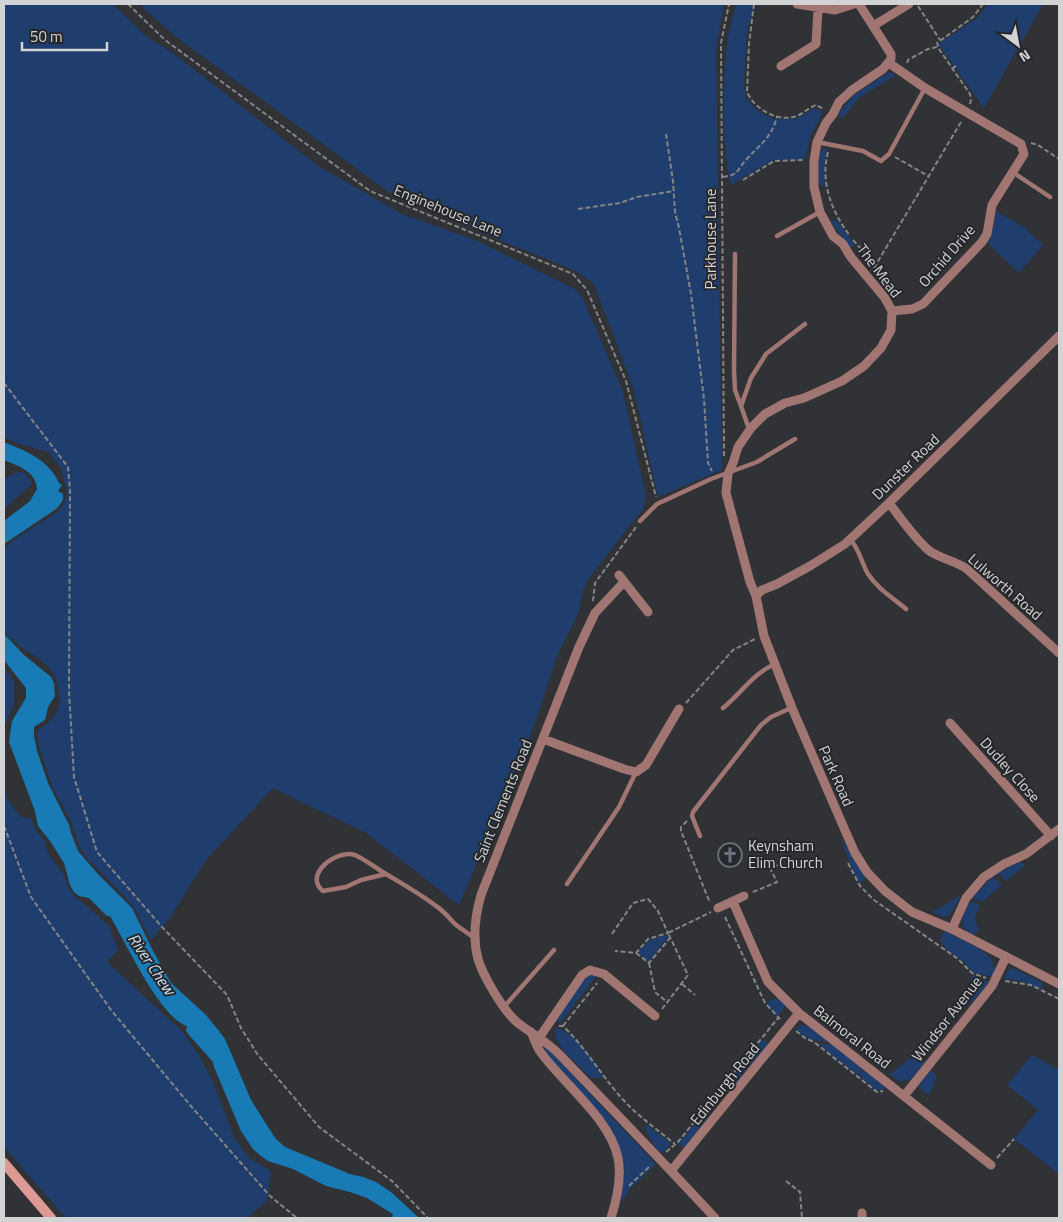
<svg xmlns="http://www.w3.org/2000/svg" width="1063" height="1222" font-family="'Titillium Web',sans-serif">
  <rect width="100%" height="100%" fill="#303235"/>
  <!-- green -->
  <path fill="#1f3e6d" d="M4 4H113L147 37 173 53 318 166 402 214 475 240 575 289 583 299 623 392 646 496 643 509 589 578 583 591 578 614 557 656 533 729 459 905 366 833 273 788 206 860 169 919 151 940 136 911 126 898 87 858 79 845 71 822 52 786 38 743 37 731C55 718 64 709 58 686 56 677 51 669 44 663 31 652 14 645 4 631V548L16 538 56 513 64 504 67 491 61 468 48 452 16 443 4 437Z
    M139 4H724L716 50 722 470 658 497 634 390 594 284 576 271 475 230 390 193 176 37Z
    M736 4H756L747 30 744 84 746 98 758 111 773 119H795L815 108 823 112 811 135 805 159 773 160 731 185C722 146 722 86 727 46 728 32 733 17 736 4Z
    M988 4H1043L984 108 938 44 977 18Z
    M889 72 896 75 860 97 842 118 837 115 854 95Z
    M822 149H827L825 160V186L819 185V160Z
    M996 211 1024 227 1043 245 1019 273 988 243 991 237Z
    M836 219 854 244 851 249 831 222Z
    M18 471 26 474 32 484 4 509V480Z
    M4 667 14 682V704L4 727Z
    M4 785 8 800 21 817 31 818 36 830 45 841 47 853 63 873 68 887 75 897 88 907 109 926 118 950 107 962 184 1033 200 1057 213 1082 234 1137 249 1158 271 1171 267 1201 247 1218H66L4 1147Z
    M841 839H843L852 858 866 878 860 883 853 871Z
    M1020 862 1026 865 1006 881 998 873Z
    M992 877 1002 885 982 902 972 898Z
    M960 896 961 897 949 916 943 917 932 912Z
    M971 901 980 905 975 918 978 930 974 936C956 925 962 916 971 901Z
    M944 931C961 940 1004 953 992 977L973 972 964 962 946 949 940 939Z
    M666 935 668 937 649 962 638 952 650 940Z
    M1013 968 1043 983 1041 989 1022 981 1004 979 1009 970Z
    M591 974 597 975 561 1022 555 1021 582 981Z
    M972 975 989 982 971 1003 967 999Z
    M778 998 786 1006 777 1016 766 1002Z
    M800 1025 811 1027 829 1041C817 1042 802 1039 796 1029Z
    M556 1028C579 1035 592 1060 604 1078H591C581 1067 549 1043 556 1028Z
    M764 1040 768 1044 751 1066 745 1061 761 1041Z
    M818 1044 833 1045 863 1069 858 1075Z
    M540 1046 549 1050 656 1164 630 1189 622 1202 621 1199 625 1168 620 1152 544 1054Z
    M1032 1055 1059 1070V1174L1014 1139 1038 1110 1007 1085Z
    M913 1056H917L925 1062 911 1079 900 1082 890 1074Z
    M744 1063 749 1067 733 1087 728 1083Z
    M864 1070 886 1088 885 1089 876 1090 859 1076Z
    M930 1071 935 1074 936 1079 929 1095 918 1087Z
    M705 1111 710 1115 684 1148 678 1144Z
    M647 1125 671 1144 662 1153 657 1150 644 1127Z"/>
  <!-- water -->
  <path fill="#197bb6" d="M4 442C26 451 49 460 59 483L62 485 58 491 63 494C64 500 61 504 56 509L4 544V521L30 501 37 489C36 471 18 466 4 460Z
    M4 634 24 655 51 677 54 683 55 696 48 707 45 720 34 727V736L37 751 48 783 69 825 71 833 78 851 97 873 132 908 153 951 171 983 206 1015 219 1031 225 1039 251 1100 275 1138 285 1147 350 1174 363 1177 376 1182 391 1192 419 1218H392L393 1214 367 1198 350 1192 326 1186 293 1169 268 1161 261 1156 253 1149 241 1131 214 1067 213 1062 189 1035 186 1031 187 1026C160 1018 125 941 110 916H107L89 898 79 896 74 892 70 885 64 863 50 841 38 826 35 811 9 742 12 721 26 698V688L4 660Z"/>
  <g fill="none" stroke-linecap="round" stroke-linejoin="round">
    <!-- path -->
    <path stroke="#848587" stroke-width="2" stroke-dasharray="5 2.5" stroke-linecap="butt" d="M128 4 165 40 370 191 573 274 587 290 626 381 656 497
      M754 4 749 44 747 92C755 110 780 124 799 115 805 112 810 107 816 105L824 109
      M918 6 940 40
      M907 63 908 60 928 49 937 47
      M952 69 957 65
      M970 104 971 99 970 94 939 49 937 43 973 17 983 4
      M666 134 673 181 675 212 679 228 691 294 704 399 708 463 712 471
      M1031 143 1038 145 1059 159
      M828 152C820 183 832 212 850 236
      M895 157 928 176
      M723 177C727 176 731 176 734 174 739 171 741 165 745 161 759 145 771 139 777 117
      M743 180 774 161 804 160
      M578 209 620 203 637 197 674 191
      M853 240 875 264
      M874 268 961 122
      M4 383 68 467 70 490 69 691 74 777 97 852 162 927 227 995 241 1028 258 1055 319 1127 392 1181 428 1218
      M724 456 721 43 729 4
      M593 601 595 583 636 527
      M686 703 733 650 755 639
      M687 821 681 827V831L710 903
      M4 826 31 897 111 1010 190 1105 270 1196 297 1218
      M848 863 860 886 874 900 958 959 972 973 986 978
      M753 892 777 882 770 868 778 865 780 858
      M725 917 765 1003 780 1019
      M612 934 633 903 648 899 658 911 668 933 648 939 636 953 615 951
      M636 953 649 963 670 938
      M649 963 655 992 667 1002
      M1005 981 1031 985 1059 999
      M682 984 695 995
      M662 1009 688 975 668 933 711 912
      M559 1026H563C585 1047 599 1072 619 1095 635 1114 655 1128 675 1144
      M563 1026 597 983
      M796 1031 805 1038 814 1042 877 1092 883 1091
      M666 1152 678 1142 778 1018
      M997 1158 1014 1139
      M786 1181 800 1192 802 1218
      M629 1186 651 1165"/>
    <!-- lane -->
    <path stroke="#a07572" stroke-width="4.5" d="M817 142 863 151 881 161 889 154 925 88
      M1014 173 1050 197
      M777 236 820 212
      M735 254 734 371 735 390 741 406
      M749 429 741 406 751 378 766 354 805 324
      M640 521 657 504 711 479 757 462 795 439
      M850 539C860 550 861 562 868 574 879 590 892 597 906 609
      M723 708C741 693 754 673 775 664
      M700 836 692 816 693 812 761 725 771 717 791 708
      M386 874 361 880 346 887 323 891C303 875 336 849 355 855 364 859 373 866 381 871 399 882 419 893 436 906 444 911 449 918 455 924 461 929 468 933 474 938
      M567 884 619 807 636 772
      M504 1007 554 950"/>
    <!-- street -->
    <path stroke="#a07572" stroke-width="9" d="M797 4 835 10 854 4
      M859 4 891 54V59L883 69 852 90 839 102 833 114 826 123 817 142 814 161V187L820 212 833 236 843 244 850 256 885 298 892 311 891 330 881 348 864 366 842 381 804 398 785 403 765 414 751 428 738 447 733 463 728 474 726 493 750 582 756 596 764 636 792 708 844 828 855 853 867 872 885 891 912 912 952 929 1059 984
      M873 26 909 4
      M889 63 925 88 1021 144 1024 154 992 205 987 234 982 242 923 304 912 309 892 311
      M781 66 816 44 818 8
      M889 503C901 518 916 541 931 552 942 559 956 561 967 569L1059 653
      M619 575 648 612
      M624 582 595 613 579 647 481 895C475 916 472 937 478 959 483 976 504 1012 518 1023 532 1034 548 1042 560 1055 612 1109 664 1163 715 1218
      M756 596 762 590 777 584 810 566 845 544 889 503 1059 336
      M950 723 1051 836
      M543 739 624 769 636 772 646 765 679 709
      M733 902 768 982 799 1013 991 1165
      M718 908 744 896
      M952 929 966 898 984 877 1004 864 1026 854 1059 829
      M531 1032C534 1038 536 1045 539 1050 562 1083 610 1118 618 1158 622 1178 617 1199 611 1218
      M539 1038 582 975 590 970 604 974 655 1016
      M904 1096 992 986 1006 957
      M671 1171 799 1013
      M862 1213V1218"/>
    <!-- secondary -->
    <path stroke="#df9995" stroke-width="10" d="M4 1163 51 1218"/>
  </g>
  <!-- icons -->
  <defs>
    <g id="church-ring" transform="scale(1.25)"><circle r="9.5" fill="#27282b" stroke="#6b7280" stroke-width="1.5"/><path d="M-1.2-6h2.4v3.5h3.3v2.4h-3.3V6h-2.4V-.1h-3.3v-2.4h3.3Z" fill="#6b7280"/></g>
  </defs>
  <g fill-rule="evenodd">
    <use href="#church-ring" x="730" y="855"/>
  </g>
  <g text-anchor="middle" stroke-width="4" stroke-linejoin="round" paint-order="stroke">
    <!-- street labels -->
    <g font-size="15" fill="#d2d3d4" stroke="#27282b">
      <text transform="translate(448 211) rotate(22)" y="5">Enginehouse Lane</text>
      <text transform="translate(711 239) rotate(-90)" y="5">Parkhouse Lane</text>
      <text transform="translate(947 256) rotate(-49)" y="5">Orchid Drive</text>
      <text transform="translate(879 271) rotate(53)" y="5">The Mead</text>
      <text transform="translate(906 467) rotate(-44)" y="5">Dunster Road</text>
      <text transform="translate(1005 587) rotate(41)" y="5">Lulworth Road</text>
      <text transform="translate(1010 770) rotate(48)" y="5">Dudley Close</text>
      <text transform="translate(836 776) rotate(66)" y="5">Park Road</text>
      <text transform="translate(503 801) rotate(-68)" y="5">Saint Clements Road</text>
      <text transform="translate(947 1019) rotate(-52)" y="5">Windsor Avenue</text>
      <text transform="translate(852 1037) rotate(38)" y="5">Balmoral Road</text>
      <text transform="translate(725 1084) rotate(-51)" y="5">Edinburgh Road</text>
    </g>
    <!-- poi labels -->
    <g font-size="15" fill="#d2d3d4" stroke="#27282b" text-anchor="start">
      <text x="748" y="851">Keynsham<tspan x="748" dy="17">Elim Church</tspan></text>
    </g>
    <!-- water labels -->
    <g font-size="16" font-style="italic" fill="#cfe3f3" stroke="#27282b">
      <text transform="translate(152 964) rotate(56)" y="6">River Chew</text>
    </g>
  </g>
  <!-- border -->
  <rect width="1063" height="1222" fill="none" stroke="#d2d3d4" stroke-width="10"/>
  <!-- north arrow -->
  <g transform="translate(1018 45) rotate(148)" stroke="#27282b" stroke-width="4" paint-order="stroke">
  <path d="M0-4L9 19L0 12L-9 19Z" fill="#d2d3d4"/>
  <text y="-8" font-size="14" font-weight="bold" text-anchor="middle" fill="#d2d3d4">N</text>
  </g>
  <!-- scale -->
  <path d="M22 42v8h85v-8" fill="none" stroke="#d2d3d4" stroke-width="2.5"/>
  <text x="30" y="42" font-size="15" fill="#d2d3d4" stroke="#27282b" stroke-width="4" paint-order="stroke">50 m</text>
</svg>
